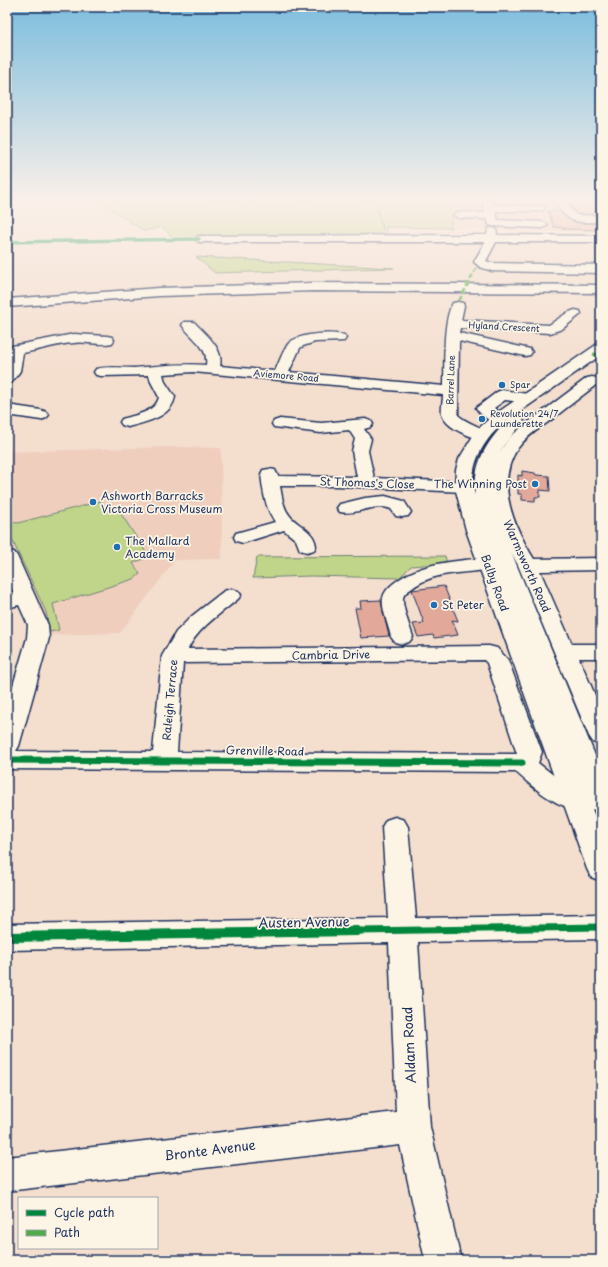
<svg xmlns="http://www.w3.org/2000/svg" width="608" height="1267" font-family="'Playpen Sans',sans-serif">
  <rect width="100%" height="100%" fill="#f4dece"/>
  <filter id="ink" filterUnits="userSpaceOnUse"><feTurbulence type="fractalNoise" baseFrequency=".025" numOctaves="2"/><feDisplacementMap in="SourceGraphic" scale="8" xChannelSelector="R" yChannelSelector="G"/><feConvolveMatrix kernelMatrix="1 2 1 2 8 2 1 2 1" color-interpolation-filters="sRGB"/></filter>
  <g filter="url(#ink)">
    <!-- built -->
    <path fill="#efcebe" d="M450 200H601V232L451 228Z
      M168 447 221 448 222 559 175 560 120 633 49 635 46 618 7 534V452Z"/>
    <!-- green -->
    <path fill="#c0d58a" stroke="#6e8274" d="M98 200H450L451 228 386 227V237L174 239 162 227 144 231Z
      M196 257 394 268 215 273Z
      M101 501 107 509 116 506 149 557 133 563 140 574 134 579 53 604 59 630 50 632 46 612 7 529V522L18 523Z
      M445 556 447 563 411 566 399 578 311 576 253 578 257 557Z"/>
    <!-- building -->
    <path fill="#e2a99a" stroke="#1b2f5e" d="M574 200H601V214H577L571 206H579Z
      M548 211H559L568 219 578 223 600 224 601 230 565 229 564 228 554 227Z
      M522 471 535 473 536 475 549 476 550 491 540 490V497H535V501L522 500V494H518V475L522 476Z
      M444 586 458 621 452 620 458 635 434 638 433 635 418 637 413 624 424 623 412 590Z
      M381 600 383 612 389 636 361 638 355 608H361L360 601Z"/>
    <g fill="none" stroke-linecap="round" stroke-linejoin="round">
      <!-- minor casing -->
      <g stroke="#1b2f5e" stroke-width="3">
        <path id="minor" d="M482 200H492L493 205 543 206 544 208 543 210 539 211H495L498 220 543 222 548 225 543 228 493 226 489 225 487 219 458 218 453 215 458 212 485 213Z
          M553 200H564L576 215 601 216V222C573 222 570 224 553 200Z
          M492 228 496 229 497 235 601 236V242H496L486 261 492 263 601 265V273L492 271 480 267 474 262 485 242H199L193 239 199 236 487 235 488 229Z
          M458 302 463 303 464 306 461 320 549 325 567 313 575 310 580 311 581 314 562 329 550 333 460 328 459 333 530 349 532 352 530 355 525 356 459 341 458 415C467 424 485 427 490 435L488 438C475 441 445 428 442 414 441 409 443 401 443 395L193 372 163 374 165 382 175 397C171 418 145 422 128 427L122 425 120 422 122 419C135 415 156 412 159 397L151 382 149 375 101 376 96 375 94 372 96 369C108 366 121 368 134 368 158 366 182 363 206 365 209 347 191 338 182 325L184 322H194C205 334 224 348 220 366L275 371C279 363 283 350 289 343 300 333 330 332 344 335L346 338 344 341 315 342 303 346 300 348 289 372 444 386C445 365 442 320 453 303Z
          M74 334 107 336 112 337 114 340 112 343C100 346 86 341 74 343 57 344 40 350 23 353L20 371 12 382 7 383V365L9 355H7V347Z
          M592 377 597 378 599 381 597 384C582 396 566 408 551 420 540 428 526 436 518 448 494 483 514 527 534 559L601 558V570L540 571 572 644H601V658H579L601 709V745L593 742 589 736 518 565 503 538 496 522 490 491V475L494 460 509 438 522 427 587 378Z
          M502 390 534 395 537 398 534 401 529 403 505 400 494 408 507 419 505 422C494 425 482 417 476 408L497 392Z
          M7 405 41 410 46 412 49 415 46 418 41 420 7 415Z
          M280 419 321 423 365 419 371 421 373 424 371 427 364 429 371 439 368 451 374 478 464 482 470 483 473 487 470 491 464 492 338 486H280C282 496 283 508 290 516 299 527 314 530 316 546L314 550 307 552 300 550 296 540 284 530 243 543 236 541 234 537 236 533 275 522C265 507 263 491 261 474L263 470 269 469 275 470 278 476 357 477 352 451 355 439 349 430 321 433 274 427 272 424 274 421Z
          M385 496 404 501 411 512 408 516 402 517 396 516 391 509C374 502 357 516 340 512L337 508 340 504 365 498Z
          M7 550 14 552 17 556 48 625 49 638 19 746 16 751 153 752 162 656 176 632 192 616 224 591 231 589 238 591 241 595 238 599C220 614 198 628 188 649L489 646 497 648 508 660 542 752 538 763 561 781 583 791 587 798 583 805C580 806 577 808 574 808 557 808 528 783 516 772L7 769V706L27 638 28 625 19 605 7 608V596L14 594 7 578ZM484 660 487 663 517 754 177 752 183 663Z
          M488 558 495 560 498 564 495 568C466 575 436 569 411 589 408 591 404 593 403 598 402 608 410 627 413 637L409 642 402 644 395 642 391 637C389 627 381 608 383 598 384 592 389 587 394 583 421 562 455 561 488 558Z
          M395 817 404 820 408 827 416 918 601 915V939L418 942 430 1127 461 1260H425L400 1145 7 1191V1157L396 1112 389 943 7 950V924L388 918 382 827 386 820Z"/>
      </g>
      <!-- major casing -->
      <g stroke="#1b2f5e" stroke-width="3">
        <path id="major" d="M601 344V355L512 417 516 416 522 418 524 421C517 431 507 439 501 450 483 481 499 518 510 549L601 770V812L592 809 601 832V881L591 877 587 869 466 530 455 487 456 470 459 459 476 431 491 417 596 345ZM508 420C486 443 474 461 475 495 467 466 485 436 508 420Z"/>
      </g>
      <!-- highway casing -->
      <g stroke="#1b2f5e" stroke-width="3">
        <path id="highway" d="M314 283 601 285V293L314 291 159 296 7 307V299L159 288Z"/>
      </g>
      <!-- path -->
      <path stroke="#1b2f5e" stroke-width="1.5" stroke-dasharray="1.5 1.5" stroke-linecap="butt" d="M383 229 377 209 391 200"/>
      <!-- minor -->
      <use href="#minor" fill="#fcf5e5" fill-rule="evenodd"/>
      <!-- major -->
      <use href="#major" fill="#fcf5e5" fill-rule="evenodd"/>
      <!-- highway -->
      <use href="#highway" fill="#fcf5e5" fill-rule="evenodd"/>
      <!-- quiet-far1 -->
      <path stroke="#52ab49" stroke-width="2.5" stroke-dasharray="5.5 2.5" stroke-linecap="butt" d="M459 301 477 267"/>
      <!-- quiet -->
      <path stroke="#52ab49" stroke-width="3.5" stroke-dasharray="7 3.5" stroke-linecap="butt" d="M593 354 601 356"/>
      <!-- cycleway-far2 casing -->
      <g stroke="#fcf5e5" stroke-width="5">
        <path id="cycleway-far2" d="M7 242 199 239"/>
      </g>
      <!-- cycleway-far1 casing -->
      <g stroke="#fcf5e5" stroke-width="10">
        <path id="cycleway-far1" d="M7 760 522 763
          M297 932 601 927"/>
      </g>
      <!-- cycleway casing -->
      <g stroke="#fcf5e5" stroke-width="12">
        <path id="cycleway" d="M7 937 357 931"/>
      </g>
      <!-- cycleway-far2 -->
      <use href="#cycleway-far2" stroke="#00873e" stroke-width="3.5"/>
      <!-- cycleway-far1 -->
      <use href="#cycleway-far1" stroke="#00873e" stroke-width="7"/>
      <!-- cycleway -->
      <use href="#cycleway" stroke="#00873e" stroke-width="10"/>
    </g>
  </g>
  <!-- sky -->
  <linearGradient id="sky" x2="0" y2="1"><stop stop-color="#7cbdde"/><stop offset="0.53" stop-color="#faf0e9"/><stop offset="1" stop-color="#faf0e9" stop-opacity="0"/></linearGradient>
  <rect width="608" height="378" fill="url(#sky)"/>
  <!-- markers -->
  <g fill="#1f6fb2" stroke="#fcf5e5" stroke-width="1.5">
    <circle cx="502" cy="385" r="4"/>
    <circle cx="482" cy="419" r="4"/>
    <circle cx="535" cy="484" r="4"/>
    <circle cx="93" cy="502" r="4"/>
    <circle cx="117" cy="547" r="4"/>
    <circle cx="434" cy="605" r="4"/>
  </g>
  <g text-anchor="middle" stroke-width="3.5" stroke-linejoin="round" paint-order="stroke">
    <!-- far-street labels -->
    <g font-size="9" fill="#1b2f5e" stroke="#fcf5e5">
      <text transform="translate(504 327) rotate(3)" y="3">Hyland Crescent</text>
      <text transform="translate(286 376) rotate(5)" y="3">Aviemore Road</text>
      <text transform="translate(451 380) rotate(-88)" y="3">Barrel Lane</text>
    </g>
    <!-- far-poi labels -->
    <g font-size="9" fill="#1b2f5e" stroke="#fcf5e5" text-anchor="start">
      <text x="510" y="388">Spar</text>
      <text x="490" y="417">Revolution 24/7<tspan x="490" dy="10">Launderette</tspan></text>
    </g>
    <!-- street labels -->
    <g font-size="11" fill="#1b2f5e" stroke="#fcf5e5">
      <text transform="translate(367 483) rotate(2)" y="4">St Thomas's Close</text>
      <text transform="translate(527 566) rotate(66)" y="4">Warmsworth Road</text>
      <text transform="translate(495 583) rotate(70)" y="4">Balby Road</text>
      <text transform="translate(331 655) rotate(-1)" y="4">Cambria Drive</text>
      <text transform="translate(170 700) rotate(-85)" y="4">Raleigh Terrace</text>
      <text transform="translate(265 751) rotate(1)" y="4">Grenville Road</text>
    </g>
    <!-- poi labels -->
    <g font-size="11" fill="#1b2f5e" stroke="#fcf5e5" text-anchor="start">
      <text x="527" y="488" text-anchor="end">The Winning Post</text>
      <text x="101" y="500">Ashworth Barracks<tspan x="101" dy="13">Victoria Cross Museum</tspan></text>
      <text x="125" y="545">The Mallard<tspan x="125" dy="13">Academy</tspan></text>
      <text x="442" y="609">St Peter</text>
    </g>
    <!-- near-street labels -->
    <g font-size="13" fill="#1b2f5e" stroke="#fcf5e5">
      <text transform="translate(304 922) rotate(-1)" y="5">Austen Avenue</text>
      <text transform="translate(409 1045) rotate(-93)" y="5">Aldam Road</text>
      <text transform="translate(210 1150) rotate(-7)" y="5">Bronte Avenue</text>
    </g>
  </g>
  <!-- margin -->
  <rect width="608" height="1267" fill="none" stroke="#fcf5e5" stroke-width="24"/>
  <rect x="12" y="12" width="584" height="1243" fill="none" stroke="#1b2f5e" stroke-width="1.5" filter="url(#ink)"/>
  <!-- legend -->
  <rect x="18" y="1197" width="140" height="52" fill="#fcf5e5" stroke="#a2a6af"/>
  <rect x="26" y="1210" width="20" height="6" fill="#00873e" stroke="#a2a6af"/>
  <text x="54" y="1217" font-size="12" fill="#1b2f5e">Cycle path</text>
  <rect x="26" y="1230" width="20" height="6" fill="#52ab49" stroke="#a2a6af"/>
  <text x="54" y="1237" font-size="12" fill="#1b2f5e">Path</text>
</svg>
